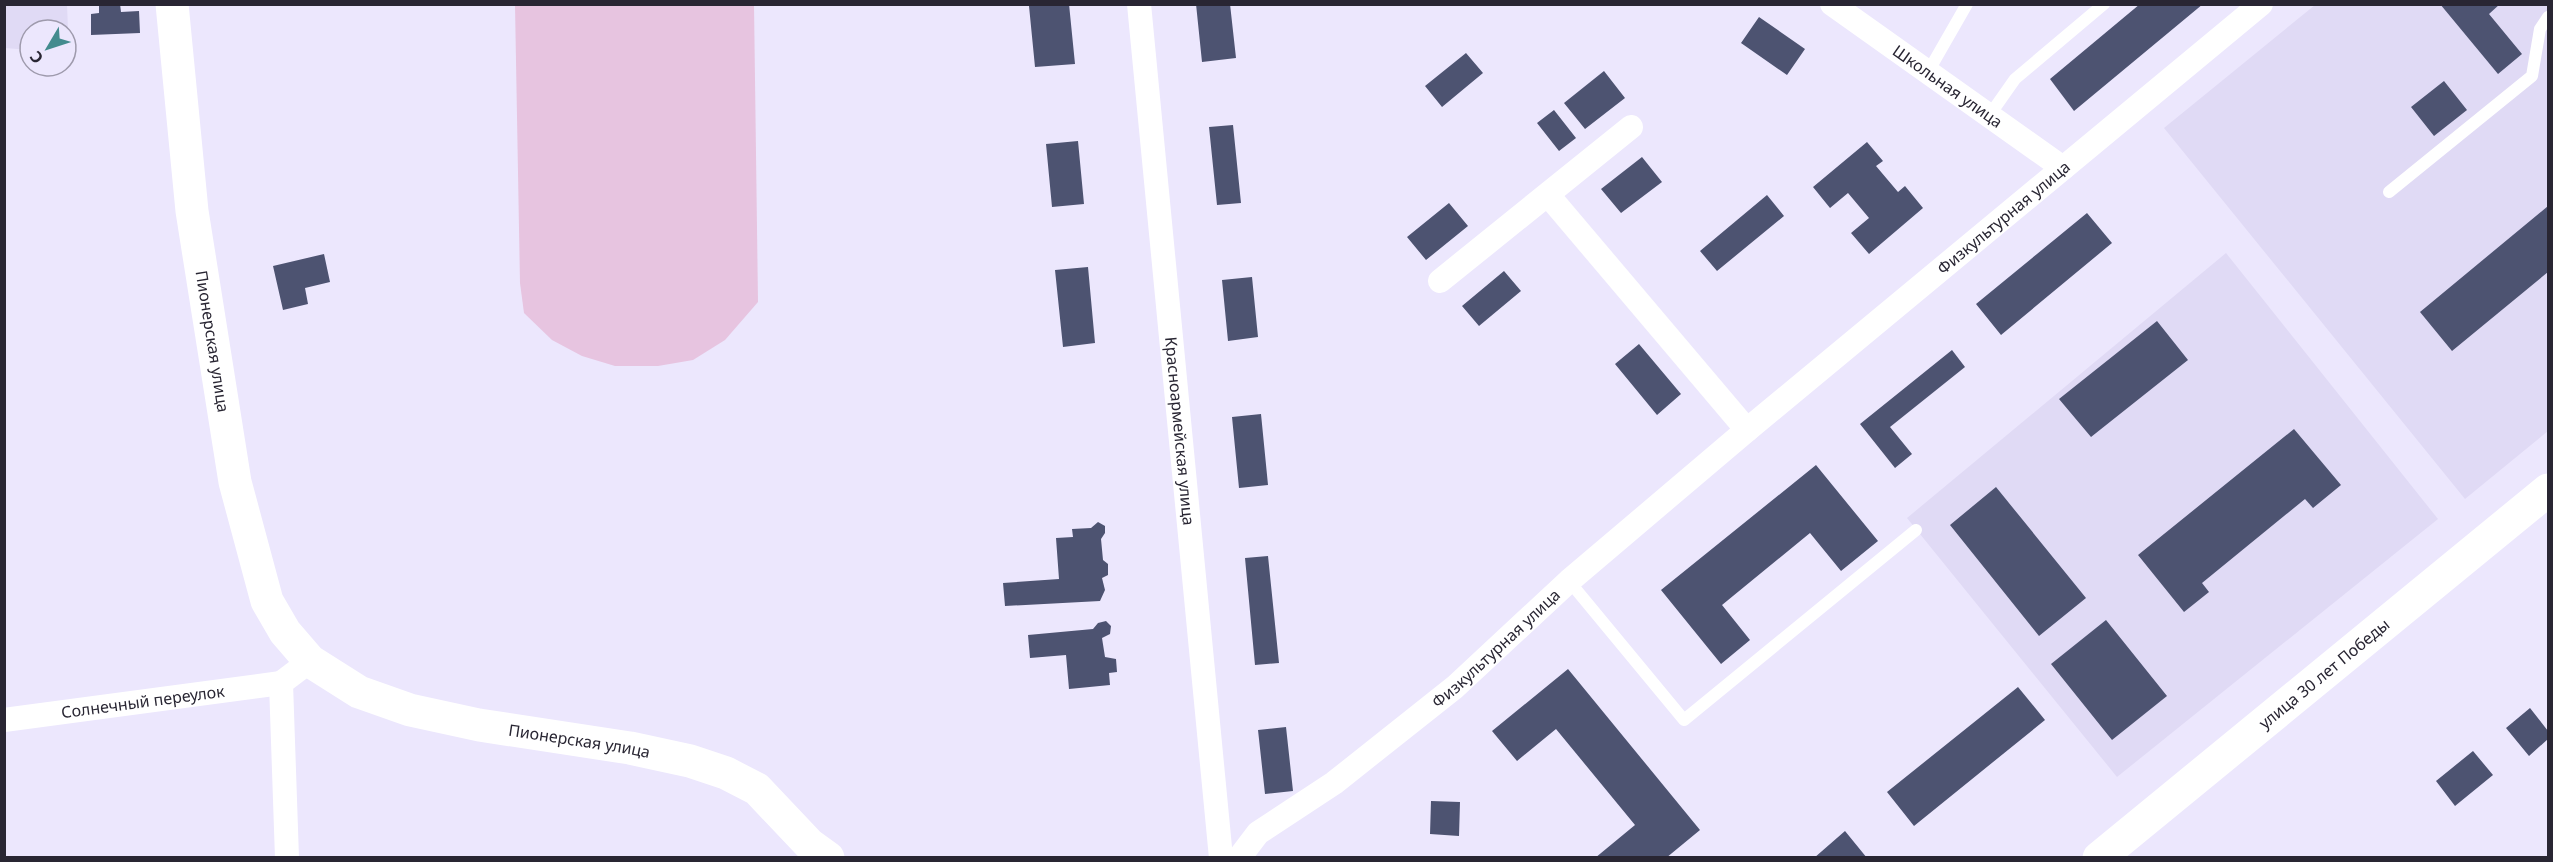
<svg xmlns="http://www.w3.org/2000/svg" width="2553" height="862" font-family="'Noto Sans',sans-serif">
  <rect width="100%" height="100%" fill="#ece7fd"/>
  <!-- built -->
  <path fill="#e0daf5" d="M4 5H67L69 53H66V30H30V50L5 48Z
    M2315 5H2548V431L2465 499 2164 128Z
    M2226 253 2438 519 2117 777 1907 518Z"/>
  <!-- green -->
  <path fill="#e7c4e0" d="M515 5H754L758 302 725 340 693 360 658 366H615L582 356 552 340 524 313 520 283Z"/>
  <!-- building -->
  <path fill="#4d5371" d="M99 4H120L121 12 139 11 140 33 91 35V14L99 13Z
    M1044 4H1069L1075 64 1035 67 1029 6Z
    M1196 4H1230L1236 58 1202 62Z
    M2140 4H2203L2074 111 2050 79Z
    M2440 4H2500L2489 14 2522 54 2498 74Z
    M1759 17 1805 49 1787 75 1741 43Z
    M1466 53 1483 73 1442 107 1425 86Z
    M1604 71 1625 98 1585 129 1564 103Z
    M2444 81 2467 110 2434 136 2411 107Z
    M1554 110 1576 138 1559 151 1537 123Z
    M1233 125 1241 203 1217 205 1209 127Z
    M1078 141 1084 204 1052 207 1046 144Z
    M1867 142 1883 161 1876 166 1898 192 1905 186 1923 208 1869 254 1851 233 1869 218 1848 193 1830 208 1813 187Z
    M1642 157 1662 182 1621 213 1601 189Z
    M1767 195 1784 216 1717 271 1700 251Z
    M1449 203 1468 226 1426 260 1407 237Z
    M2548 206V272L2452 351 2420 312Z
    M2087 213 2112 243 2001 335 1976 304Z
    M324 254 330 282 305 288 308 304 283 310 273 266Z
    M1088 267 1095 343 1063 347 1055 270Z
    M1504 271 1521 291 1479 326 1462 306Z
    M1252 277 1258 337 1228 341 1222 280Z
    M2157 321 2188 360 2091 437 2059 399Z
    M1639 344 1681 394 1657 415 1615 364Z
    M1952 350 1965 367 1890 427 1912 454 1895 468 1860 424Z
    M1261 414 1268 485 1239 488 1232 417Z
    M2294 429 2341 485 2313 508 2305 499 2202 583 2209 592 2184 612 2138 555Z
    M1816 465 1878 541 1841 571 1810 533 1722 605 1750 640 1721 664 1661 590Z
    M1996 487 2086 598 2039 636 1950 525Z
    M1098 522 1105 526V533L1101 539 1103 560 1108 564V575L1102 578 1105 590 1100 601 1005 606 1003 583 1059 579 1056 538 1073 537 1072 529 1091 528Z
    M1268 556 1279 663 1255 665 1245 558Z
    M2106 620 2167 696 2112 740 2051 664Z
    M1106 621 1111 626 1110 634 1102 638 1105 657 1116 659 1117 672 1109 673 1110 685 1069 689 1066 655 1030 658 1028 635 1093 629 1098 623Z
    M1568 669 1700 830 1666 858H1595L1635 825 1556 729 1517 761 1492 731Z
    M2018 687 2045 720 1914 826 1887 792Z
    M2530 708 2548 731V739L2529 756 2506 728Z
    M1286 727 1293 791 1265 794 1258 730Z
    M2473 751 2493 775 2455 806 2436 781Z
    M1431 801 1460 802 1459 836 1430 834Z
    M1845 831 1867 858H1814Z"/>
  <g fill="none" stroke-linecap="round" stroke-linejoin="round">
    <!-- service -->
    <path stroke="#fff" stroke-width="12" d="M1928 72 1967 4
      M1989 116 2015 79 2104 4
      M2389 192 2532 76 2540 29 2548 17
      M1569 581 1684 720 1916 530"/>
    <!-- minor -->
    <g stroke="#fff" stroke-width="24">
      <path id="s1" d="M1139 4 1221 858"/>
      <path id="s2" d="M1832 4 2063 168"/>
      <path d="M1548 195 1747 430"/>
      <path d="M1440 281 1631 127"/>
      <path id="s3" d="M4 720 281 683"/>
      <path d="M287 858 281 683 310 661"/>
      <path id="s4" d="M1239 858 1258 833 1334 783 1455 687 1569 581 1747 430 2261 4"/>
    </g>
    <!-- secondary -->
    <g stroke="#fff" stroke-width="33">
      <path id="s5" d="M172 4 192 211 235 482 267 601 285 632 310 661 359 692 410 710 479 725 630 748 690 761 726 773 757 789 810 845 828 858"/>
      <path id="s6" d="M2099 858 2548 490"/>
    </g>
  </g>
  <g text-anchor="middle" stroke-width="6" stroke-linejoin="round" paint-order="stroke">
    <!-- street labels -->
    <g font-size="16" fill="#292633" stroke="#ece7fd">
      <text dy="6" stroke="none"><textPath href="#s2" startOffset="142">Школьная улица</textPath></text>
      <text dy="6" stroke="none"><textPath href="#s4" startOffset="999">Физкультурная улица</textPath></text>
      <text dy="6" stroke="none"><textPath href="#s5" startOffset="340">Пионерская улица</textPath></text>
      <text dy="6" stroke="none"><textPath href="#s1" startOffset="429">Красноармейская улица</textPath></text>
      <text dy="6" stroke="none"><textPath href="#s4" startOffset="333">Физкультурная улица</textPath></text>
      <text dy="6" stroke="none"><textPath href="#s6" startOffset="291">улица 30 лет Победы</textPath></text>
      <text dy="6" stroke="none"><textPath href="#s3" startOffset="140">Солнечный переулок</textPath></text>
      <text dy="6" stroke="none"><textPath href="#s5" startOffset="964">Пионерская улица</textPath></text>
    </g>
  </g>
  <!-- border -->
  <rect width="2553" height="862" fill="none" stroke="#292633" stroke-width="12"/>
  <!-- north arrow -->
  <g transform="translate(48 48) rotate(231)"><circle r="28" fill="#ece7fd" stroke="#9e9aac" stroke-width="1.5"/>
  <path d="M0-4.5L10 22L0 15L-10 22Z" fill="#438b8e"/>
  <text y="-9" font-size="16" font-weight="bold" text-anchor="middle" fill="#292633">С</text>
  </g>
</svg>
